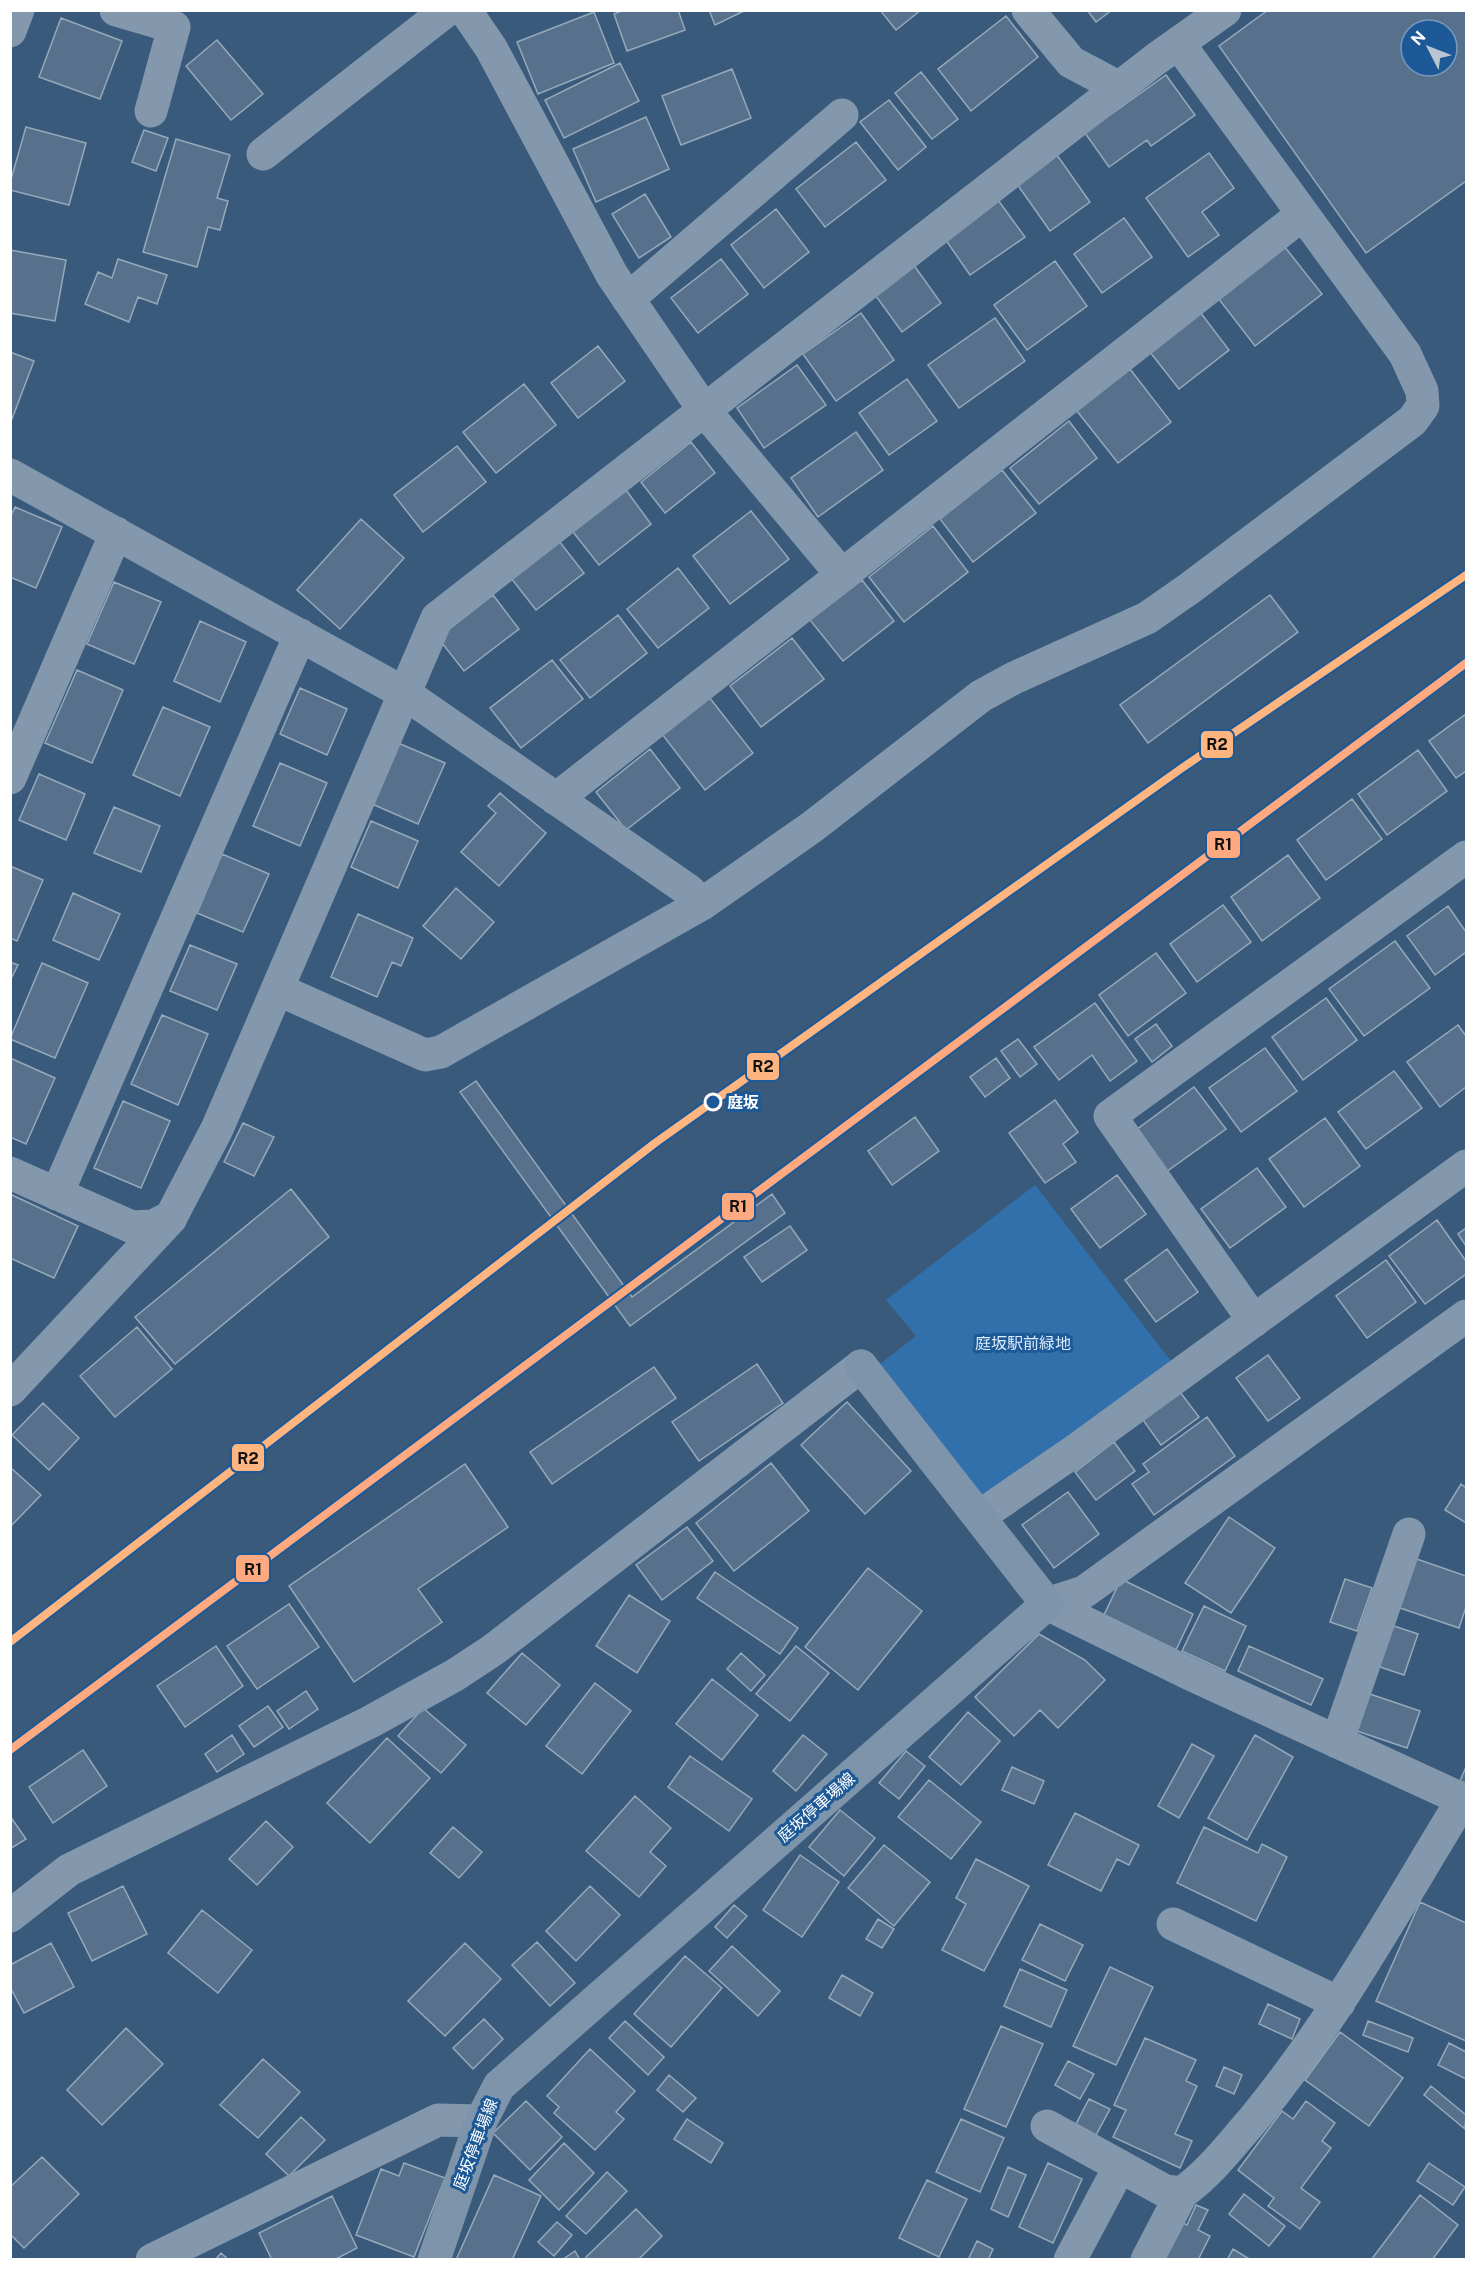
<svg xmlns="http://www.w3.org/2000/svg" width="1477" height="2270" font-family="'Public Sans','Noto Sans JP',sans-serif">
  <rect width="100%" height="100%" fill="#395a7b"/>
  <!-- green -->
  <path fill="#3270ac" d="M1035 1185 1174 1365 982 1502 875 1368 916 1336 886 1300Z"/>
  <!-- building -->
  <path fill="#57718c" stroke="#96a9bb" stroke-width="1.5" fill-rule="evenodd" d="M624 10H678L685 30 627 51 614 14Z
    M709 10H746L715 25Z
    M880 10H921L896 30Z
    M1087 10H1112L1096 22Z
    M1268 10H1466V181L1366 253 1219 46ZM1411 30H1447V66H1411Z
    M594 12 614 63 538 94 517 42Z
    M1006 16 1038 57 971 111 938 69Z
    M61 18 122 41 100 99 39 77Z
    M217 40 263 94 231 120 186 66Z
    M620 63 639 101 564 138 545 100Z
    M732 69 751 118 681 145 662 96Z
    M921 72 958 119 932 139 895 93Z
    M1166 75 1195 115 1151 146 1147 140 1109 167 1085 133Z
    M889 100 926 147 898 170 860 122Z
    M646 117 669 169 596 202 573 149Z
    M26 127 86 143 69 205 10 190V183Z
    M144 130 168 138 156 171 132 162Z
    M176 139 230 155 217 198 228 201 220 230 208 227 197 267 143 252Z
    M856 142 886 180 825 227 796 189Z
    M1209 153 1234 188 1202 212 1219 235 1188 257 1146 198Z
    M1057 155 1090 202 1050 231 1017 184Z
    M645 194 671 237 639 258 612 214Z
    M998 200 1025 237 970 275 945 239Z
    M776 209 809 252 764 288 731 245Z
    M1124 218 1152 257 1102 293 1074 254Z
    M1284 246 1322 294 1255 346 1218 298Z
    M10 250 66 260 55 321 10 313Z
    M118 259 167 275 157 304 138 297 129 322 85 304 98 272 112 278Z
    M721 259 748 294 698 333 671 298Z
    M1055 261 1087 306 1027 350 994 305Z
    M913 264 941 303 902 332 873 292Z
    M1200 312 1229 350 1179 389 1150 352Z
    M861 313 894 360 836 401 803 354Z
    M995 318 1025 361 959 408 928 365Z
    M598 346 625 381 578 418 551 383Z
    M10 352 34 361 12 419 10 418Z
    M797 365 826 405 764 448 737 408Z
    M1130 369 1171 422 1118 463 1077 411Z
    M907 379 937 421 889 455 859 413Z
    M524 384 556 425 496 473 463 432Z
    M1069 421 1097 458 1039 504 1010 468Z
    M856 432 883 470 818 517 791 478Z
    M691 442 715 473 665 513 641 482Z
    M457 446 486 482 423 532 394 495Z
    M1002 470 1036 513 973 562 940 519Z
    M623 486 651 524 599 565 570 528Z
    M15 507 62 527 36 588 10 577V518Z
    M751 511 789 559 730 604 693 556Z
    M361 519 404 558 340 629 297 590Z
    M933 526 968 572 904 622 869 577Z
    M559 541 584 573 536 610 511 578Z
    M678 568 709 608 658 648 627 609Z
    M862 580 894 621 843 661 810 620Z
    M114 582 161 602 134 664 87 644Z
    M493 595 519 629 464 671 438 638Z
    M1270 595 1298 632 1148 743 1120 705Z
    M618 615 647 653 590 698 560 660Z
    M200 621 246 642 220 702 174 681Z
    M792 638 824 679 761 727 730 686Z
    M552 660 583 699 521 748 490 708Z
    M77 670 123 690 92 763 45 743Z
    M300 688 347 709 327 755 280 734Z
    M709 697 753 753 705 790 662 734Z
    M163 707 210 727 180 796 133 775Z
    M1466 714V771L1456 778 1429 741Z
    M398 743 445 763 418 824 372 804Z
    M650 749 680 788 626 830 596 792Z
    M1418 750 1447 791 1387 835 1358 794Z
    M280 763 327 783 300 846 253 826Z
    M39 774 85 794 66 840 19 820Z
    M500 793 546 833 499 886 461 852 496 813 488 806Z
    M1352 799 1382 839 1326 880 1297 840Z
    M114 807 160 826 141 872 94 853Z
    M371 821 418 841 398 888 351 867Z
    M222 854 269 874 243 932 197 913Z
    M1288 855 1320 898 1262 941 1231 897Z
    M10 866 43 880 17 941 10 938Z
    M456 888 494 922 461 959 423 926Z
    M73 893 120 914 99 960 53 940Z
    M1223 905 1251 942 1197 982 1170 944Z
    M1448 906 1466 932V952L1435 975 1407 936Z
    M358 914 413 938 401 966 392 962 377 997 331 977Z
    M1395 941 1430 988 1364 1036 1329 989Z
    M190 945 237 964 217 1010 170 991Z
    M1156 953 1186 993 1128 1036 1099 995Z
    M10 962 18 965 10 981Z
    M42 963 88 983 55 1058 10 1039Z
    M1326 998 1357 1040 1303 1080 1272 1037Z
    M1095 1003 1137 1061 1110 1081 1092 1055 1059 1080 1034 1047Z
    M162 1015 208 1034 178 1105 131 1084Z
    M1156 1024 1172 1046 1152 1062 1135 1039Z
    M1458 1025 1466 1036V1087L1440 1107 1407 1062Z
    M1018 1039 1037 1064 1020 1077 1001 1051Z
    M1265 1048 1297 1091 1241 1132 1209 1088Z
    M10 1058 55 1078 26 1144 10 1137Z
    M996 1058 1010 1078 985 1097 970 1077Z
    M1394 1071 1422 1108 1366 1149 1338 1112Z
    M476 1081 632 1297 772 1194 785 1213 630 1326 460 1092Z
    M1194 1087 1226 1129 1166 1172 1136 1130Z
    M1055 1100 1078 1132 1063 1144 1076 1162 1045 1183 1009 1133Z
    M123 1101 170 1121 141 1188 94 1168Z
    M915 1117 939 1151 892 1185 868 1151Z
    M1325 1118 1360 1166 1304 1207 1269 1159Z
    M243 1123 274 1137 254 1176 224 1162Z
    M1257 1168 1286 1207 1230 1248 1201 1209Z
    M1117 1175 1146 1214 1100 1248 1071 1209Z
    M291 1189 329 1237 175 1364 135 1317Z
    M10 1194 78 1226 54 1278 10 1258Z
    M1437 1220 1466 1261V1274L1425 1304 1389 1256Z
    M790 1226 807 1250 762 1282 744 1257Z
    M1466 1228V1246L1458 1234Z
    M1167 1249 1198 1292 1156 1322 1125 1280Z
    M1386 1260 1416 1302 1367 1338 1336 1296Z
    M137 1327 172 1369 115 1417 80 1376Z
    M1268 1355 1300 1398 1268 1421 1236 1378Z
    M757 1364 783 1403 699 1461 672 1422Z
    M654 1367 676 1398 552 1484 530 1452Z
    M1180 1392 1199 1417 1161 1445 1143 1420Z
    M847 1402 911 1471 865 1514 801 1445Z
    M43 1403 79 1438 49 1470 12 1435Z
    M1207 1417 1235 1456 1154 1515 1132 1484 1149 1472 1143 1464Z
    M1114 1442 1135 1471 1096 1500 1075 1472Z
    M771 1463 809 1511 734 1571 696 1523Z
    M465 1464 508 1527 418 1589 442 1622 354 1682 289 1586Z
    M10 1467 41 1495 11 1526 10 1525Z
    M1461 1484 1466 1488V1523L1445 1510Z
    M1068 1492 1099 1534 1054 1568 1022 1525Z
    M1229 1517 1275 1548 1231 1613 1185 1583Z
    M687 1527 713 1561 662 1600 636 1565Z
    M1411 1557 1466 1576V1607L1459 1628 1394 1606Z
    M868 1568 922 1611 858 1690 805 1647Z
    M715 1572 798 1628 780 1654 697 1598Z
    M1121 1579 1193 1614 1176 1650 1104 1615Z
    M1345 1579 1372 1588 1357 1631 1330 1622Z
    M629 1595 670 1621 637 1673 596 1646Z
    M289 1604 319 1647 257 1689 227 1646Z
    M1204 1606 1246 1626 1225 1671 1182 1651Z
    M1388 1624 1418 1634 1404 1675 1374 1665Z
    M1039 1634 1085 1660 1105 1680 1058 1728 1040 1710 1014 1736 975 1697Z
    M216 1646 243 1686 185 1727 157 1686Z
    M796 1646 829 1673 790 1721 756 1694Z
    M1249 1646 1323 1679 1311 1705 1238 1671Z
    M522 1653 560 1685 526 1725 487 1693Z
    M741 1653 765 1675 751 1691 727 1669Z
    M712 1679 758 1715 722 1760 676 1724Z
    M595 1683 631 1711 582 1774 546 1746Z
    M306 1691 318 1709 289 1729 277 1711Z
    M1364 1692 1420 1711 1407 1748 1351 1729Z
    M268 1706 283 1727 254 1747 239 1726Z
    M423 1708 466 1745 441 1773 398 1736Z
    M968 1712 1000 1741 961 1785 929 1757Z
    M232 1735 244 1754 217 1772 205 1754Z
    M803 1735 827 1754 796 1791 773 1771Z
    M1255 1735 1293 1757 1247 1840 1208 1818Z
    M387 1738 430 1778 370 1843 327 1803Z
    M1192 1744 1214 1756 1179 1818 1158 1806Z
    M83 1750 107 1786 53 1823 29 1787Z
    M906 1751 925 1766 899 1799 879 1783Z
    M690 1756 752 1799 729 1831 668 1787Z
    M1012 1767 1044 1781 1034 1804 1002 1790Z
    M1466 1767V1784L1460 1781Z
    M929 1780 981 1822 951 1859 898 1817Z
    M635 1796 671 1828 650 1852 666 1866 639 1897 586 1851Z
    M840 1810 875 1838 844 1876 809 1847Z
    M1075 1813 1139 1845 1129 1865 1117 1859 1101 1891 1048 1865Z
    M10 1816 26 1839 10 1849Z
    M266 1821 293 1847 257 1885 229 1859Z
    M453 1827 482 1852 459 1878 430 1853Z
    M1204 1827 1258 1853 1262 1844 1287 1857 1256 1921 1177 1883Z
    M884 1845 930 1882 894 1926 848 1888Z
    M800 1855 839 1882 802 1937 763 1910Z
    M976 1859 1029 1886 984 1971 942 1950 966 1904 956 1898Z
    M123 1886 147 1934 92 1961 68 1913Z
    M590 1886 620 1915 576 1961 546 1931Z
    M1420 1902 1466 1923V2041L1376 2001Z
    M734 1905 747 1916 727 1938 715 1927Z
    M202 1910 252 1950 218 1993 168 1953Z
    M878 1919 894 1929 882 1948 866 1939Z
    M1040 1924 1083 1945 1065 1981 1022 1960Z
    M537 1942 575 1983 550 2006 512 1965Z
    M51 1943 74 1987 24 2013 10 1987V1965Z
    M465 1943 501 1979 445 2036 408 2001Z
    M732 1946 780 1991 758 2016 709 1971Z
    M685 1956 722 1988 671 2047 634 2014Z
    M1110 1967 1153 1987 1116 2065 1073 2046Z
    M1020 1969 1067 1990 1051 2027 1004 2006Z
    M842 1975 873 1993 860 2016 829 1998Z
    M1268 2004 1300 2019 1292 2039 1259 2024Z
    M484 2019 503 2039 473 2069 453 2048Z
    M625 2021 664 2057 648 2075 609 2038Z
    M1368 2021 1413 2038 1408 2052 1363 2035Z
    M1001 2026 1043 2044 1006 2127 964 2109Z
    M126 2028 163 2064 102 2125 67 2090Z
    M1340 2032 1403 2078 1369 2126 1305 2080Z
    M1145 2038 1196 2060 1186 2081 1197 2086 1175 2134 1192 2141 1180 2168 1113 2137 1126 2110 1114 2105Z
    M1449 2043 1466 2052V2079L1438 2065Z
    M590 2049 635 2091 616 2112 624 2119 595 2150 554 2113 559 2107 547 2096Z
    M263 2059 300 2092 258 2138 220 2105Z
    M1068 2061 1094 2074 1080 2099 1055 2085Z
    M1224 2067 1242 2075 1234 2094 1216 2086Z
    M669 2075 696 2098 683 2112 657 2090Z
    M1431 2086 1466 2115 1465 2129 1424 2095Z
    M1089 2099 1110 2109 1096 2135 1076 2124Z
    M526 2101 562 2137 530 2170 493 2133Z
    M1306 2101 1335 2123 1322 2141 1331 2148 1301 2188 1320 2202 1300 2229 1268 2206 1274 2198 1238 2170 1282 2111 1293 2119Z
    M301 2117 325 2140 289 2176 266 2154Z
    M687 2119 723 2143 711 2163 674 2139Z
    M961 2119 1004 2138 980 2192 936 2172Z
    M564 2143 594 2173 559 2210 529 2180Z
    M42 2157 79 2194 24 2248 10 2234V2187Z
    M404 2163 445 2178 414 2257 356 2235 381 2169 399 2176Z
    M1048 2163 1082 2179 1053 2243 1019 2227Z
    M1429 2163 1465 2187 1453 2205 1417 2181Z
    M1008 2167 1026 2175 1008 2217 991 2209Z
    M607 2172 627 2191 586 2234 566 2216Z
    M494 2175 541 2196 512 2260H456Z
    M927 2180 967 2199 939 2257 899 2238Z
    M1244 2194 1285 2226 1269 2246 1229 2214Z
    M1420 2195 1458 2225 1432 2260H1371Z
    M332 2196 357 2248 334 2260H272L259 2233Z
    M1196 2205 1208 2210 1198 2230 1210 2236 1198 2260H1158L1176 2220 1187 2225Z
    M636 2209 662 2236 638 2260H589L586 2257Z
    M557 2222 572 2235 554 2256 538 2242Z
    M977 2241 993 2249 988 2260H968Z
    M1233 2249 1251 2260H1227Z
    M575 2251 580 2260H562Z
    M221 2253 229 2260H215Z"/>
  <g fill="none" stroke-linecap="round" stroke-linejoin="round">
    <!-- street -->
    <path stroke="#8398ad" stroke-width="33" d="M116 10 174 27 151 111
      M465 10 491 48 612 275 704 410 842 575
      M1028 10 1071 62 1120 88
      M10 31 18 10
      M263 154 447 10
      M628 299 842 115
      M10 475 404 693 688 890 702 904
      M10 778 116 533
      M556 799 1303 214
      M277 989 425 1055 441 1052 702 904 812 827 981 696 1014 678 1147 618 1190 588 1412 421 1423 406 1422 391 1405 354 1179 44
      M10 1173 132 1227 153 1226 171 1217 217 1129 437 618 1156 59 1225 10
      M57 1194 300 635
      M1254 1321 1110 1116 1466 857
      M10 1390 171 1218
      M980 1516 1076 1450 1466 1166
      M1047 1604 1084 1592 1466 1316
      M1047 1604 1188 1673 1466 1801
      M1337 1742 1409 1534
      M10 1916 69 1870 370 1722 455 1675 493 1650 861 1366
      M1173 1924 1339 2003
      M1047 2126 1165 2191 1182 2193C1210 2173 1230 2146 1252 2121 1334 2022 1396 1908 1463 1799
      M152 2260 438 2120 481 2121
      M1070 2260 1120 2166
      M1147 2260 1182 2193"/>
    <!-- secondary -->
    <path stroke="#7e94aa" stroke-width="33" d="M434 2260 481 2121 499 2086 1047 1604 861 1366"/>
    <!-- rail-1 casing -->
    <g stroke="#1d5997" stroke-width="12">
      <path id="rail-1" d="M10 1750 1466 663"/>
    </g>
    <!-- rail-2 casing -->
    <g stroke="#1d5997" stroke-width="12">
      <path id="rail-2" d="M10 1642 655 1143 1182 768 1466 575"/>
    </g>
    <!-- rail-1 -->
    <use href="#rail-1" stroke="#ffa980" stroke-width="8"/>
    <!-- rail-2 -->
    <use href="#rail-2" stroke="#ffb580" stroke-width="8"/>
  </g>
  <!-- markers -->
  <circle fill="#1d5997" stroke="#fff" stroke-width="3" cx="713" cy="1102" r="8"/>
  <g text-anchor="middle" stroke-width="6" stroke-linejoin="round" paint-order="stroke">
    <!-- stop labels -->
    <g font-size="16" font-weight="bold" fill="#fff" stroke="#1d5997" text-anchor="start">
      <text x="727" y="1108">庭坂</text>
    </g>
    <!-- park labels -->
    <g font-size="16" fill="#d8eafb" stroke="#1d5997">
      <text x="1023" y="1349">庭坂駅前緑地</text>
    </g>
    <!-- street labels -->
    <g font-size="16" fill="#fff" stroke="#1d5997">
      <text transform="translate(816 1807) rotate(-41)" y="6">庭坂停車場線</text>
      <text transform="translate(475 2144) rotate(-69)" y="6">庭坂停車場線</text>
    </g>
  </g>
  <g stroke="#1d5997" stroke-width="2">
    <rect x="1200" y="730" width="34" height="29" rx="6" fill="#ffb580"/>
    <rect x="1206" y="830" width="35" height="29" rx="6" fill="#ffa980"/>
    <rect x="746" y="1052" width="34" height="29" rx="6" fill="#ffb580"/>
    <rect x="721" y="1192" width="34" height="29" rx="6" fill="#ffa980"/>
    <rect x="231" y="1443" width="34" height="29" rx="6" fill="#ffb580"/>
    <rect x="235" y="1554" width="35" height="29" rx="6" fill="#ffa980"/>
  </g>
  <g font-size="16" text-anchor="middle" font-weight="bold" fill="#111">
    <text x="1217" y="750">R2</text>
    <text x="1223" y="850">R1</text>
    <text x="763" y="1072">R2</text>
    <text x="738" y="1212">R1</text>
    <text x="248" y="1464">R2</text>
    <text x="253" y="1575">R1</text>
  </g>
  <!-- border -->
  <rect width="1477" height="2270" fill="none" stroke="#ffffff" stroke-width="24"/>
  <!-- north arrow -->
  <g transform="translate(1429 48) rotate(312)"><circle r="28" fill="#1d5997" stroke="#779bc1" stroke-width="1.5"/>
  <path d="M0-4.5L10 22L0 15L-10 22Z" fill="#bac5d1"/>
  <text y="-9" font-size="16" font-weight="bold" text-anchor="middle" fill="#ffffff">N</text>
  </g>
</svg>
